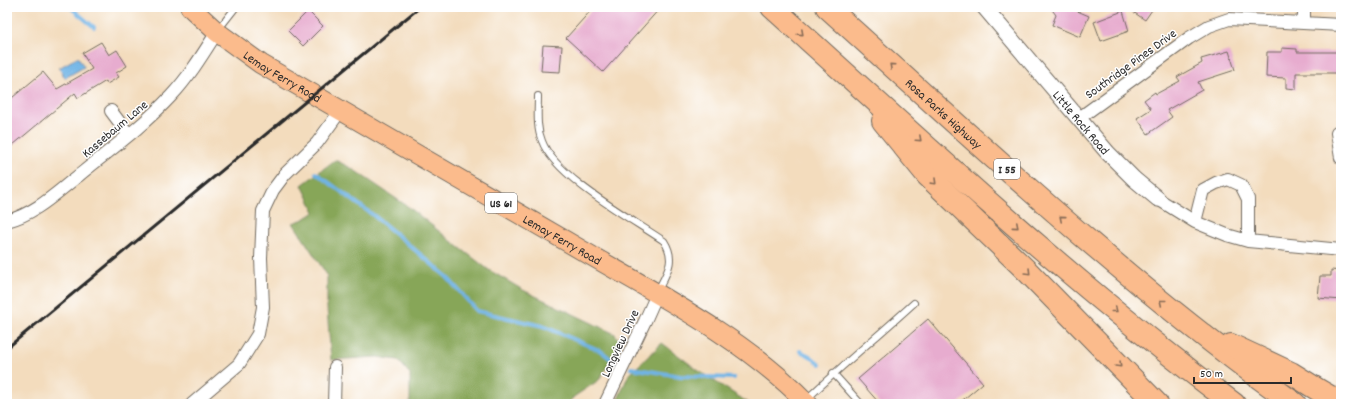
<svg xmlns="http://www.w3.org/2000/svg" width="1348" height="411" font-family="Dekko,sans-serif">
  <rect width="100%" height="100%" fill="#fff"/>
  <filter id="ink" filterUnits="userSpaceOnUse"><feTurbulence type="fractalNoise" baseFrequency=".025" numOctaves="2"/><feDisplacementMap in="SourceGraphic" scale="8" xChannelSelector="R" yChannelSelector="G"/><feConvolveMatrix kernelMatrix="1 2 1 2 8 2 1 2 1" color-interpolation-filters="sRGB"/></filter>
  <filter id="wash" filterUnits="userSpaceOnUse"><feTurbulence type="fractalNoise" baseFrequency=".012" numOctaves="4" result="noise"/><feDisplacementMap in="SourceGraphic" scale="16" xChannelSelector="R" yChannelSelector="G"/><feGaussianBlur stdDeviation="0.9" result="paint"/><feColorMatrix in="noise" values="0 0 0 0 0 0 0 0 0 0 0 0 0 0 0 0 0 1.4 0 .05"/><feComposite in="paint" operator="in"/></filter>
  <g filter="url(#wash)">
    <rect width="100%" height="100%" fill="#f3dcbd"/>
    <!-- forest -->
    <path fill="#87a659" stroke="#596842" d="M335 160 351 168 410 208 455 244 489 270 523 290 615 334 620 341 619 347 599 380 575 396 567 404H410V374L398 360 377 357 331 360 327 308V275L293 223 304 219 315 212 302 185Z
      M662 343 699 371 750 404H616L628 376Z"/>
    <!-- water -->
    <path fill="#70b4e6" stroke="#4e7088" d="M78 57 84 67 65 78 59 68Z"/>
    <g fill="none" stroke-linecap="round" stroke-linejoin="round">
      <!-- stream -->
      <path stroke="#70b4e6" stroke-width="4" d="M70 7 94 27
        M316 173 373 215 402 239 446 276 477 311 543 326 601 351 616 363
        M800 351 810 356 820 364
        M631 368 680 376 734 378"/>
    </g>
    <g id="blocks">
      <!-- building -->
      <path fill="#e7accf" d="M594 7H661L603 72 566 38Z
        M1050 7H1068L1089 16 1080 37 1052 25 1056 15Z
        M1126 7H1154L1145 20Z
        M308 11 323 26 303 46 288 31Z
        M1123 11 1129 31 1101 41 1094 22Z
        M101 42 109 55 117 50 127 66 116 73 119 77 107 84 106 81 78 98 75 93 7 150V102L43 72 57 89 92 69 82 53Z
        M543 45 562 46 560 72 541 71Z
        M1282 48 1297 49V52H1337L1338 73H1296V89L1286 88V78L1266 77 1267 52H1282Z
        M1229 51 1235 70 1198 82 1202 90 1167 110 1172 117 1148 134 1137 118 1151 109 1144 100 1155 92 1156 94 1180 81 1177 77 1202 63 1201 59Z
        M1331 270 1341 271V300L1318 298 1320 276H1331Z
        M928 319 983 383 958 404H880L858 379Z"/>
    </g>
  </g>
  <g filter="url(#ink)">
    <use href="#blocks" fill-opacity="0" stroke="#71695e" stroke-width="1"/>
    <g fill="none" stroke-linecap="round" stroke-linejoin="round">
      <!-- service casing -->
      <g stroke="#71695e" stroke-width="8">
        <path id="service" d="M218 30 236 7
          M538 96C538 111 536 127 542 141 555 177 632 219 664 241 677 261 666 274 657 292
          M833 373 861 404
          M806 400C841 366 878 336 914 303"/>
      </g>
      <!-- minor casing -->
      <g stroke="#71695e" stroke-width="14">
        <path id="minor" d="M1304 7V23
          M111 111 129 135
          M1078 119 1189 38 1209 26 1229 19 1341 25
          M1337 133 1341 158
          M1158 199 1195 222 1227 235 1248 241 1341 250
          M7 221C35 214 56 193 78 176 110 150 143 126 171 96 189 77 203 54 217 32
          M1195 222 1203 190 1216 183 1228 179 1241 185 1248 199V241
          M192 404 239 364 258 334 263 307 261 258 263 211 273 190 285 174 317 143 341 110
          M334 404 335 367
          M605 404 645 321 657 294"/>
      </g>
      <!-- tertiary casing -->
      <g stroke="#71695e" stroke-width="17">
        <g id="tertiary">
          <path id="s1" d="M984 7 1108 153 1134 179 1158 199"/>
        </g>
      </g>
      <!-- primary casing -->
      <g stroke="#71695e" stroke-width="21">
        <g id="primary">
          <path id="s2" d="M190 7 217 32 261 64C367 125 472 187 578 248 657 294 744 338 808 404"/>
        </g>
      </g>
      <!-- motorway casing -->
      <g stroke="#71695e" stroke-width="24">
        <g id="motorway">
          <path d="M772 7C923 143 1071 283 1234 404"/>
          <path id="s3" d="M827 7C979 144 1128 285 1295 404"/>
          <path d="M883 121 927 175 1028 272 1157 404"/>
          <path d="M1231 345 1291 373 1320 391 1341 403"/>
        </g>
      </g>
      <!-- service -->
      <use href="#service" stroke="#fff" stroke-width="6"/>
      <!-- minor -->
      <use href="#minor" stroke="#fff" stroke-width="12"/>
      <!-- tertiary -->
      <use href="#tertiary" stroke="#fff" stroke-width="15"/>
      <!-- primary -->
      <use href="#primary" stroke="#fbbb8c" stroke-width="19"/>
      <!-- motorway -->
      <use href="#motorway" stroke="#fbbb8c" stroke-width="22"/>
      <!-- rail -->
      <path stroke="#2b2b2b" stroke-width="3" d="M7 348 420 7"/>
    </g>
    <!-- one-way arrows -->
    <defs><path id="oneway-chevron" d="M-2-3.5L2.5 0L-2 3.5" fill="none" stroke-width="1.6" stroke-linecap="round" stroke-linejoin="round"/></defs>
    <g stroke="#896c57">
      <use href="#oneway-chevron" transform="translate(801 33) rotate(42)"/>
      <use href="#oneway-chevron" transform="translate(892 66) rotate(-138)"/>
      <use href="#oneway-chevron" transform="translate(919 139) rotate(42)"/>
      <use href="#oneway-chevron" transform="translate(934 182) rotate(44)"/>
      <use href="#oneway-chevron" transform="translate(1062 218) rotate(-139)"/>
      <use href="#oneway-chevron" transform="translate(1016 226) rotate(41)"/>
      <use href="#oneway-chevron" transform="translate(1028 272) rotate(45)"/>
      <use href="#oneway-chevron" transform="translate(1162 302) rotate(-141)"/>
      <use href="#oneway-chevron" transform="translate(1115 310) rotate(39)"/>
      <use href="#oneway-chevron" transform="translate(1119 365) rotate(46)"/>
    </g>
  </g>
  <g text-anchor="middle" stroke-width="3" stroke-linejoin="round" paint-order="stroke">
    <!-- shield labels -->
    <g fill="#fff" stroke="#6b6b6b" stroke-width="1">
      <rect x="994" y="159" width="26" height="20" rx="3"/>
      <rect x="485" y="193" width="32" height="20" rx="3"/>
    </g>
    <g font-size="12" font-weight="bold" fill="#2b2b2b">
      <text x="1007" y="173">I 55</text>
      <text x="501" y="207">US 61</text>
    </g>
    <!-- street labels -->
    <g font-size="13" fill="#2b2b2b" stroke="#fff">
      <text transform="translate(1130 63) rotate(-36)" y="5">Southridge Pines Drive</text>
      <text dy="5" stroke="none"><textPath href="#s2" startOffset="116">Lemay Ferry Road</textPath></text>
      <text dy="5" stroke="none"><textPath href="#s3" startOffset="158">Rosa Parks Highway</textPath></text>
      <text dy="5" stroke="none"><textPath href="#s1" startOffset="151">Little Rock Road</textPath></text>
      <text transform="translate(114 128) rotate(-40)" y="5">Kassebaum Lane</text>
      <text dy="5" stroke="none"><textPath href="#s2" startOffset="440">Lemay Ferry Road</textPath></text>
      <text transform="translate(619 343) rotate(-65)" y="5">Longview Drive</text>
    </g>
  </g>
  <!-- margin -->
  <rect width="1348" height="411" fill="none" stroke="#fff" stroke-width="24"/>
  <!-- scale -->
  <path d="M1194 377v6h97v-6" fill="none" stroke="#2b2b2b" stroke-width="2"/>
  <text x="1200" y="377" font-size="12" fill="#2b2b2b" stroke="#ffffff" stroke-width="3" paint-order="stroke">50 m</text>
</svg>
